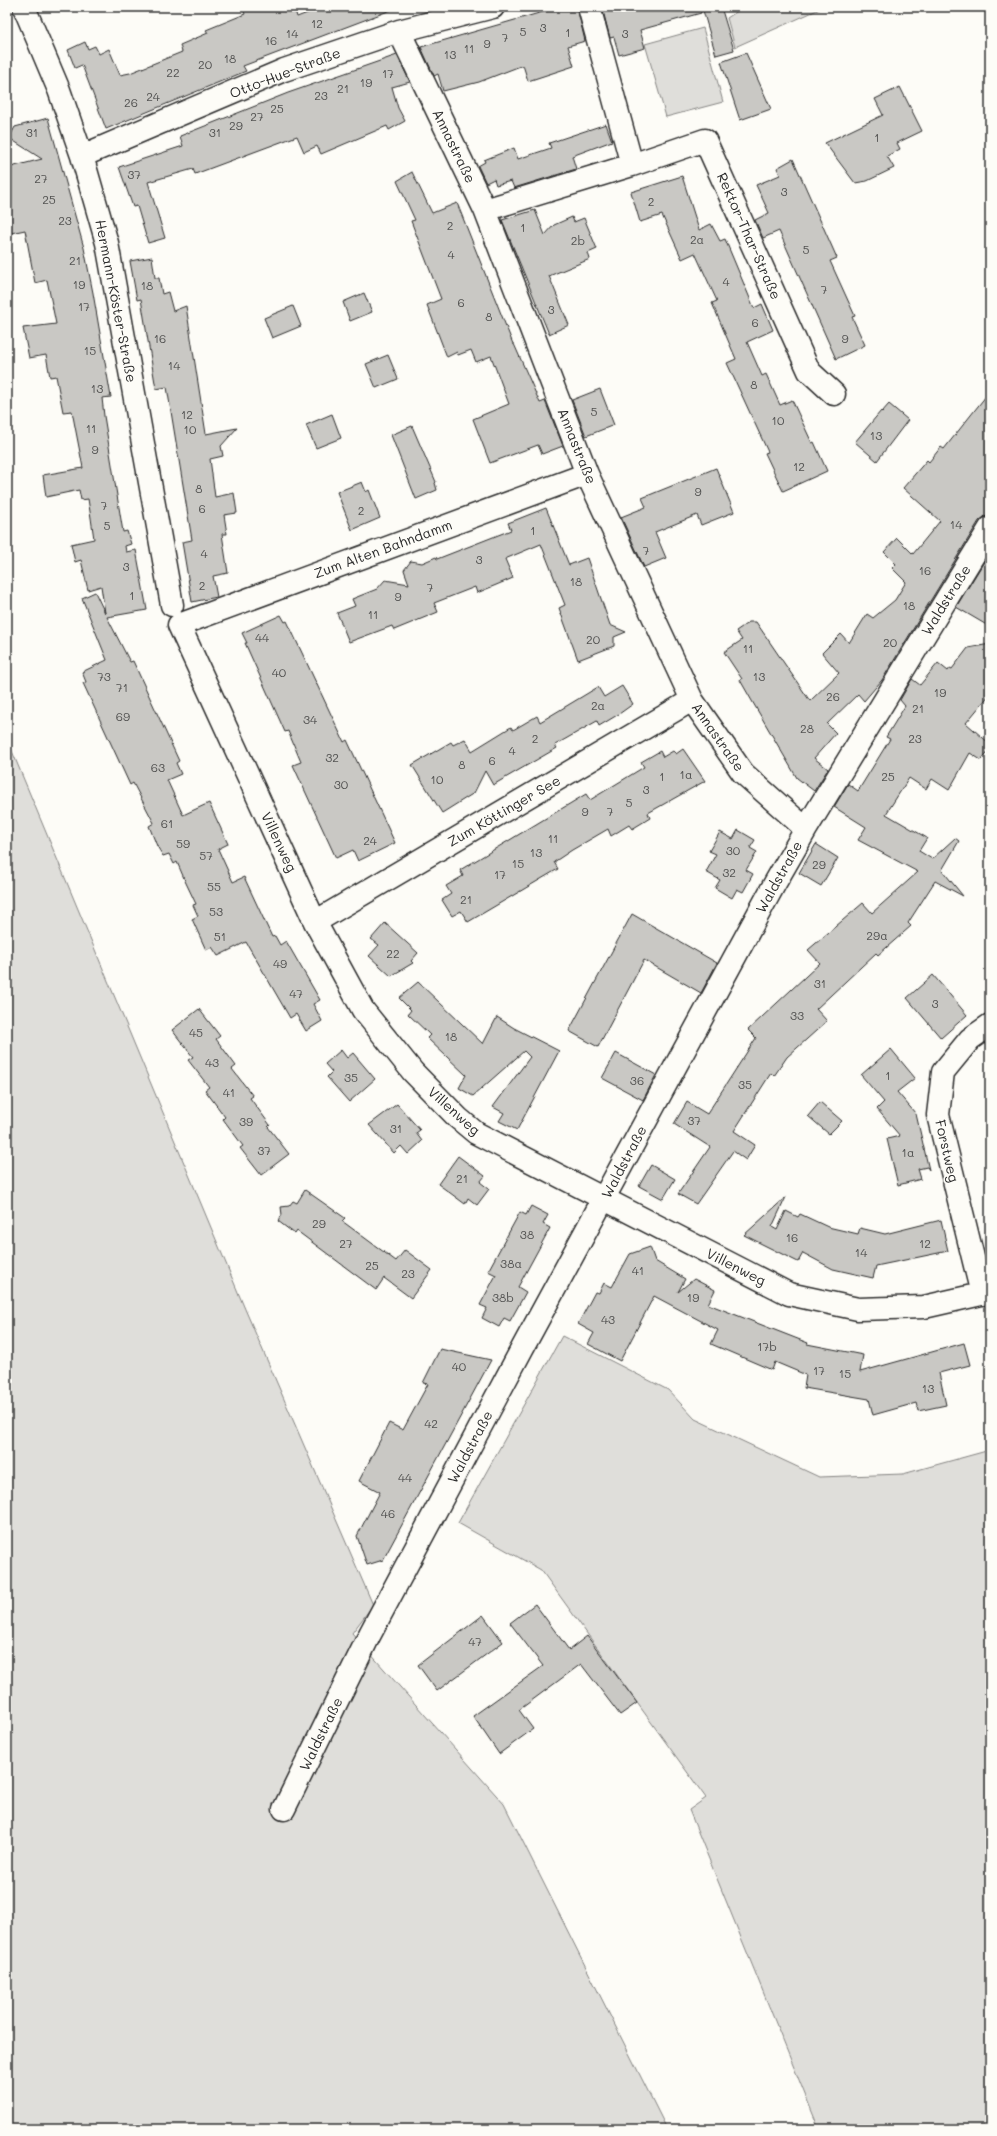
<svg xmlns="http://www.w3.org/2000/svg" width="997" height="2136" font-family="Mali,sans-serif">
  <rect width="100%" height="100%" fill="#fdfcf7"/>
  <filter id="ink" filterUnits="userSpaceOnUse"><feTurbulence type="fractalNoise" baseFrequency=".025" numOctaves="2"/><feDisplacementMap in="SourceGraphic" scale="8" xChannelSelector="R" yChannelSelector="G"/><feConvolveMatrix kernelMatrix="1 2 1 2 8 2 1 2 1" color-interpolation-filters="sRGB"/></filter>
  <g filter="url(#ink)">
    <!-- green -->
    <path fill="#dfdeda" stroke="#858482" d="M744 7H824L735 47 727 18Z
      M703 28 723 102 666 117 645 44Z
      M7 739 245 1309 373 1605 352 1633 504 1804 667 2129H7Z
      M562 1336 668 1390 695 1419 819 1477 903 1474 990 1450V2129H819L689 1810 706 1798 541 1570 458 1523Z"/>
    <!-- building -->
    <path fill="#c9c8c4" stroke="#2b2b2b" d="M242 7H294L297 17 323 7H390L391 10 243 66 246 71 106 129 82 65 75 68 68 50 85 42 88 49 95 46 99 54 109 49 120 75 130 73 182 52 180 45 208 33 206 30 245 14Z
      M560 7H577L585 41 568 46 574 66 528 81 523 65 479 82 443 91 438 74 434 76 421 47Z
      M602 7H700L701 13 640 30 645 48 619 55 614 37 610 38Z
      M702 7H721L734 50 716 55Z
      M746 53 771 109 740 120 721 62Z
      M397 55 410 82 392 87 398 108 405 121 389 130 387 126 321 154 317 146 304 152 297 136 195 174 193 169 148 182 165 238 148 243 137 206 133 207 119 167 183 146 180 136 288 93Z
      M900 87 922 131 897 143 900 149 887 156 894 168 867 181 855 183 825 143 883 115 875 99Z
      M48 118 84 248 93 293 111 397 102 398 104 416 123 532 127 531 131 544 125 546 126 552 136 550 147 610 107 617 130 662 133 661 179 761 176 763 181 774 167 780 183 815 209 803 228 844 218 849 233 882 244 877 272 937 275 936 280 945 286 941 320 1000 313 1004 322 1021 306 1031 296 1014 290 1018 246 942 218 956 212 947 206 950 192 919 198 916 193 905 196 904 186 883 177 862 174 864 169 854 163 856 157 846 149 826 154 823 133 783 130 785 83 683 86 682 82 672 107 660 82 598 95 592 105 613 101 586 88 590 81 560 75 562 71 544 94 539 91 518 88 499 81 500 79 490 46 497 43 475 83 468 72 411 63 412 56 376 50 377 46 355 29 358 23 328 56 324 47 280 35 283 25 230 11 233 7 221V168L42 159 9 138 15 127Z
      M606 124 612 141 572 156 576 169 514 188 511 181 496 185 494 179 486 183 478 166 485 162 484 160 514 148 518 159 551 148 549 143Z
      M793 159 837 258 830 261 855 316 852 317 865 345 836 359 779 231 763 238 755 220 769 213 756 185 780 175 777 168Z
      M412 172 432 213 457 203 513 344H514L540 403 545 401 563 446 542 454 538 445 490 463 473 419 509 404 491 356 476 362 471 350 458 355 457 352 447 357 427 305 441 299 411 221 415 220 397 181Z
      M682 176 699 230 711 224 720 241 725 239 754 308 762 304 773 330 747 342 762 376 766 374 780 405 792 400 812 443 814 442 827 471 783 491 765 453 768 452 727 363 736 359 712 303 717 301 695 253 682 259 662 215 640 222 631 192Z
      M535 210 545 235 554 225 572 217 574 222 584 218 597 249 588 253 590 259 549 276 569 325 549 334 502 220Z
      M152 257 155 278H159L162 294 168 292 173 311 186 306 206 434 237 428 221 446 223 456 210 459 215 497 234 493 237 513 224 515 227 534H222L228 573 213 576 217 597 192 602 182 542 192 540 167 387 156 389 141 299 137 300 130 261Z
      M364 293 372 312 350 321 343 302Z
      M293 306 301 326 272 338 264 318Z
      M388 355 398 379 376 388 366 364Z
      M600 389 614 425 586 436 572 400Z
      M990 391V516L984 517 979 521 882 680 864 701 858 694 827 724 836 733 814 758 828 769 814 791 797 778 752 701 740 680 742 679 724 652 742 640 736 631 749 622H756L810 701 839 673 822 653 841 634 849 643 867 614 873 618 895 600 906 582 892 568 896 564 884 552 897 538 913 554 940 521 903 488 927 460 929 462 941 447 944 449Z
      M889 404 908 420 877 461 855 442 881 411 882 412Z
      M332 414 341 438 316 448 306 425Z
      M412 426 436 482 435 483 437 490 416 499 391 435Z
      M716 468 734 512 701 525 697 515 655 532 666 558 644 567 621 517 646 507 642 498Z
      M362 482 366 492 369 490 380 518 352 530 337 492Z
      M546 508 569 565 587 558 610 625 626 632 614 637V646L578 660 559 608 565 605 541 544 505 559 513 578 477 593 475 587 434 603 438 612 394 630 392 626 349 642 337 613 355 606 352 599 377 589 385 580 409 584 404 570 411 561 422 563 436 557 437 559 511 530 508 523Z
      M990 552V627L956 607Z
      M281 615 285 622 287 621 344 742 347 740 395 843 358 861 353 850 336 858 293 765 301 762 288 731 285 732 245 643H247L242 633Z
      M990 644V694L966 723 990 744V749L981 760 970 753 949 790 932 779 926 789 909 778 886 814 927 838 919 851 932 859 955 838 959 841 942 870 963 896 935 881 908 923 911 926 878 955 876 953 816 1009 827 1021 787 1057 774 1076 771 1073 734 1131 755 1145 746 1160 733 1151 696 1204 678 1194 710 1147 674 1124 687 1102 707 1114 756 1038 748 1030 820 963 808 950 863 903 872 913 918 872 858 840 866 827 834 807 848 784 858 791 890 739 886 737 905 706 900 700 912 679 920 685 938 663 948 671 950 668 952 669 968 648Z
      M622 686 633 704 619 714 599 726 597 721 555 745 557 748 493 785 485 771 474 793 442 813 412 765 451 742 453 745 465 739 472 751 511 727 513 730 537 716 540 722 598 687 604 697Z
      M683 749 705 781 648 813 650 818 632 829 629 825 611 836 608 829 572 850 554 862 558 869 468 922 461 911 452 916 442 900 451 894 446 886 463 876 460 870 586 794 590 800 644 767 641 762 660 751 663 757 673 751 676 754Z
      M738 830 755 840 750 848 757 852 746 870 753 874 743 892 737 889 732 898 715 888 720 880 706 872 716 854 709 851 720 832 733 839Z
      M816 844 838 858 821 886 799 873Z
      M632 914 717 963 701 993 644 960 598 1047 569 1031Z
      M385 923 418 953 411 961 413 963 391 976 369 956 379 945 371 939Z
      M933 975 967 1015 941 1038 907 998Z
      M418 982 483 1044 497 1017 514 1028 559 1051 517 1130 499 1121 504 1113 493 1107 530 1057 524 1051 473 1096 459 1088 466 1075 427 1038 430 1035 408 1014 411 1010 399 998Z
      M199 1009 220 1036 216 1039 236 1066 232 1069 253 1096 250 1098 270 1125 268 1127 289 1154 261 1175 240 1148 243 1146 223 1119 225 1117 205 1090 209 1087 188 1060 193 1057 172 1030Z
      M891 1049 915 1078 897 1092 916 1114 929 1170 927 1167 918 1169 921 1179 898 1185 887 1139 900 1136 877 1109 884 1102 861 1075Z
      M341 1050 347 1058 353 1053 375 1079 349 1102 327 1077 332 1072 325 1064Z
      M616 1053 656 1075 643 1100 602 1078Z
      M820 1102 842 1121 829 1134 808 1116Z
      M397 1104 420 1130 416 1133 422 1141 408 1154 401 1146 394 1153 369 1125Z
      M458 1156 485 1176 480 1182 489 1189 477 1205 468 1198 465 1204 438 1184Z
      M651 1165 675 1179 663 1199 639 1186Z
      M305 1190 345 1218 342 1221 396 1261 405 1250 432 1270 411 1298 384 1278 376 1290 297 1231 295 1234 278 1221 282 1215 281 1207 289 1206 293 1201 297 1203Z
      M786 1197 772 1227 777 1230 786 1211 798 1217 800 1214 828 1227 858 1234 860 1228 885 1234 941 1220 948 1251 876 1266 873 1278 833 1269 803 1253 798 1262 744 1235Z
      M531 1206 548 1215 543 1224 550 1228 518 1287 526 1292 510 1321 504 1318 499 1327 482 1318 487 1308 480 1305 496 1275 488 1271 520 1212 526 1215Z
      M650 1247 655 1261 685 1279 678 1292 694 1279 715 1290 708 1304 808 1343 807 1344 863 1355 860 1372 964 1343 970 1365 939 1373 946 1405 918 1411 916 1403 873 1415 869 1399 804 1388 806 1375 775 1362 772 1370 711 1344 718 1330 654 1296 620 1361 588 1344 594 1333 578 1324 595 1292 599 1293 604 1283 612 1287 630 1254Z
      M440 1349 491 1360 383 1560 367 1565 357 1536 380 1492 359 1481 389 1423 403 1430 428 1384 423 1383Z
      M535 1604 569 1650 587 1636 637 1703 620 1715 581 1664 519 1710 533 1729 499 1754 473 1716 543 1666 510 1623Z
      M483 1615 503 1642 437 1691 418 1665Z"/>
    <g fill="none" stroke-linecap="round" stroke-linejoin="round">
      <!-- minor casing -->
      <g stroke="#2b2b2b" stroke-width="25">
        <path id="minor" d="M24 7 59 90 82 156 107 243 172 605
          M399 31 485 210 587 474 692 700 743 773 806 829
          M82 156 284 70 399 31 493 7
          M632 165 705 140 809 371 834 394
          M485 210 632 165 589 7
          M587 474 179 625 315 922 363 1010 413 1072 458 1118 476 1133 789 1294 858 1309 924 1307 990 1292
          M315 922 692 700
          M982 1294 938 1115 943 1072 970 1039 990 1025
          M284 1809 370 1634 523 1347 775 883 806 829 990 528"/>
      </g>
      <!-- minor -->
      <use href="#minor" stroke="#fdfcf7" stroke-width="22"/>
    </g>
  </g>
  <g text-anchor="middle" stroke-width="3" stroke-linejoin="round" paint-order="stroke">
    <!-- number labels -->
    <g font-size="12" fill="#525251">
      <text x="317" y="28">12</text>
      <text x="543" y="32">3</text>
      <text x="523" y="36">5</text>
      <text x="568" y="37">1</text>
      <text x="292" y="38">14</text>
      <text x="625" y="38">3</text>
      <text x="505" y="42">7</text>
      <text x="271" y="45">16</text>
      <text x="487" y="48">9</text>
      <text x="469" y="53">11</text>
      <text x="450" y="59">13</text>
      <text x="230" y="63">18</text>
      <text x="205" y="69">20</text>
      <text x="173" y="77">22</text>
      <text x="388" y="78">17</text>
      <text x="366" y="87">19</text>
      <text x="343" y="93">21</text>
      <text x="321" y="100">23</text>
      <text x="153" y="101">24</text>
      <text x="131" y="107">26</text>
      <text x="277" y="113">25</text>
      <text x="257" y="121">27</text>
      <text x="236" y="130">29</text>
      <text x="32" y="137">31</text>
      <text x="215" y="137">31</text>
      <text x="877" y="142">1</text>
      <text x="134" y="179">37</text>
      <text x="41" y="183">27</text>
      <text x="784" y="196">3</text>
      <text x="49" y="204">25</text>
      <text x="651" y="206">2</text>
      <text x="65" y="225">23</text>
      <text x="450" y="230">2</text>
      <text x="523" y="232">1</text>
      <text x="697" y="244">2a</text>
      <text x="578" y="245">2b</text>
      <text x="806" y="254">5</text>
      <text x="451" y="259">4</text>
      <text x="75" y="265">21</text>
      <text x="726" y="286">4</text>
      <text x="79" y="289">19</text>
      <text x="147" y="290">18</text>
      <text x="824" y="294">7</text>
      <text x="461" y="307">6</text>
      <text x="84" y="311">17</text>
      <text x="551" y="314">3</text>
      <text x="489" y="321">8</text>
      <text x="755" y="327">6</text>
      <text x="160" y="343">16</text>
      <text x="845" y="343">9</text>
      <text x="90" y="355">15</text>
      <text x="174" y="370">14</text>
      <text x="754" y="389">8</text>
      <text x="97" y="393">13</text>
      <text x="594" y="416">5</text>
      <text x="187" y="419">12</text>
      <text x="778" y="425">10</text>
      <text x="91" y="433">11</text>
      <text x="190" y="434">10</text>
      <text x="876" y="440">13</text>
      <text x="95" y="454">9</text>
      <text x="799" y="471">12</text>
      <text x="199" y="493">8</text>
      <text x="698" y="496">9</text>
      <text x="104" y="510">7</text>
      <text x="202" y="513">6</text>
      <text x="361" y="515">2</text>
      <text x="956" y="529">14</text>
      <text x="107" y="530">5</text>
      <text x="533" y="535">1</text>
      <text x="646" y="555">7</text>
      <text x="204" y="558">4</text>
      <text x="479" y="564">3</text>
      <text x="126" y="571">3</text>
      <text x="925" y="575">16</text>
      <text x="576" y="586">18</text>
      <text x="202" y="590">2</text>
      <text x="430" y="592">7</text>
      <text x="132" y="600">1</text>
      <text x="398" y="601">9</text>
      <text x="909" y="610">18</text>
      <text x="373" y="619">11</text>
      <text x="262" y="642">44</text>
      <text x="593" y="644">20</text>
      <text x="890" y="647">20</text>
      <text x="748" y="653">11</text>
      <text x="279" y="677">40</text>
      <text x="104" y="681">73</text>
      <text x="759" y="681">13</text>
      <text x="122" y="692">71</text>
      <text x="940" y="697">19</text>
      <text x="833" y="701">26</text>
      <text x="598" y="710">2a</text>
      <text x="918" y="713">21</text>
      <text x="123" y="721">69</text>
      <text x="310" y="724">34</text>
      <text x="807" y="733">28</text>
      <text x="535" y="743">2</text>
      <text x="915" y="743">23</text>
      <text x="512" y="755">4</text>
      <text x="332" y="762">32</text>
      <text x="492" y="765">6</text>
      <text x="462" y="769">8</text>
      <text x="158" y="772">63</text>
      <text x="686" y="779">1a</text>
      <text x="662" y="781">1</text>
      <text x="888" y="781">25</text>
      <text x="437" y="784">10</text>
      <text x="341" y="789">30</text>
      <text x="646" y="794">3</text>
      <text x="629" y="807">5</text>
      <text x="585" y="816">9</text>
      <text x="610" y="816">7</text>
      <text x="167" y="828">61</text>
      <text x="553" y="843">11</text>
      <text x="370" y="845">24</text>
      <text x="183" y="848">59</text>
      <text x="733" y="855">30</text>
      <text x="536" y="857">13</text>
      <text x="206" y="860">57</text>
      <text x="518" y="868">15</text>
      <text x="819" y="869">29</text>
      <text x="729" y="877">32</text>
      <text x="500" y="879">17</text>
      <text x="214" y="891">55</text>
      <text x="466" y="904">21</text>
      <text x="216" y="916">53</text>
      <text x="877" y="940">29a</text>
      <text x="220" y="941">51</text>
      <text x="393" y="958">22</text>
      <text x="280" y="968">49</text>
      <text x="820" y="988">31</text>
      <text x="296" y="998">47</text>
      <text x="935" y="1008">3</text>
      <text x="797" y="1020">33</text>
      <text x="196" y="1037">45</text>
      <text x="451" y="1041">18</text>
      <text x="212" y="1067">43</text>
      <text x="888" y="1080">1</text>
      <text x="351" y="1082">35</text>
      <text x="637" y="1085">36</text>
      <text x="745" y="1089">35</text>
      <text x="229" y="1097">41</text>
      <text x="694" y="1125">37</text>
      <text x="246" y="1126">39</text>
      <text x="396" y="1133">31</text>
      <text x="264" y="1155">37</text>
      <text x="908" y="1157">1a</text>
      <text x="462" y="1183">21</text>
      <text x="319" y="1228">29</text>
      <text x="527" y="1239">38</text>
      <text x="792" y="1242">16</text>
      <text x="346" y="1248">27</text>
      <text x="925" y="1248">12</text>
      <text x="861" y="1257">14</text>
      <text x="511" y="1268">38a</text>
      <text x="372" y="1270">25</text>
      <text x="638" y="1275">41</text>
      <text x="408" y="1278">23</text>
      <text x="503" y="1302">38b</text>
      <text x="693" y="1302">19</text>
      <text x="608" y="1324">43</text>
      <text x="767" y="1351">17b</text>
      <text x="459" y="1371">40</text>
      <text x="819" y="1375">17</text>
      <text x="845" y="1378">15</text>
      <text x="928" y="1393">13</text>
      <text x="431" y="1428">42</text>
      <text x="405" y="1482">44</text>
      <text x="388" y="1518">46</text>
      <text x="475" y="1646">47</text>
    </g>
    <!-- street labels -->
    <g font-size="14" fill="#2b2b2b" stroke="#fdfcf7">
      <text transform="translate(285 73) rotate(-21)" y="5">Otto-Hue-Straße</text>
      <text transform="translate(454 146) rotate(64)" y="5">Annastraße</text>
      <text transform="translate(749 236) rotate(66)" y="5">Rektor-Thar-Straße</text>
      <text transform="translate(116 301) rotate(79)" y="5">Hermann-Köster-Straße</text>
      <text transform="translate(577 446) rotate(68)" y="5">Annastraße</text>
      <text transform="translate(383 549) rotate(-20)" y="5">Zum Alten Bahndamm</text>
      <text transform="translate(946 600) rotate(-58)" y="5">Waldstraße</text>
      <text transform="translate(718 737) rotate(55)" y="5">Annastraße</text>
      <text transform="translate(504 811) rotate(-30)" y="5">Zum Köttinger See</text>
      <text transform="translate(279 842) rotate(65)" y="5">Villenweg</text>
      <text transform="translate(779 877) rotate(-61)" y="5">Waldstraße</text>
      <text transform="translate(454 1111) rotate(42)" y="5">Villenweg</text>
      <text transform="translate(947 1151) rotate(77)" y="5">Forstweg</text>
      <text transform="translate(624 1162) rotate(-62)" y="5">Waldstraße</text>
      <text transform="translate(736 1267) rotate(27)" y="5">Villenweg</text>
      <text transform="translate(470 1447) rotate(-62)" y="5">Waldstraße</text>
      <text transform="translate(321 1734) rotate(-64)" y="5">Waldstraße</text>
    </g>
  </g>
  <!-- margin -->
  <rect width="997" height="2136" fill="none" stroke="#fdfcf7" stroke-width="24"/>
  <rect x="12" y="12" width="973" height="2112" fill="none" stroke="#2b2b2b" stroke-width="1.5" filter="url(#ink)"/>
</svg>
